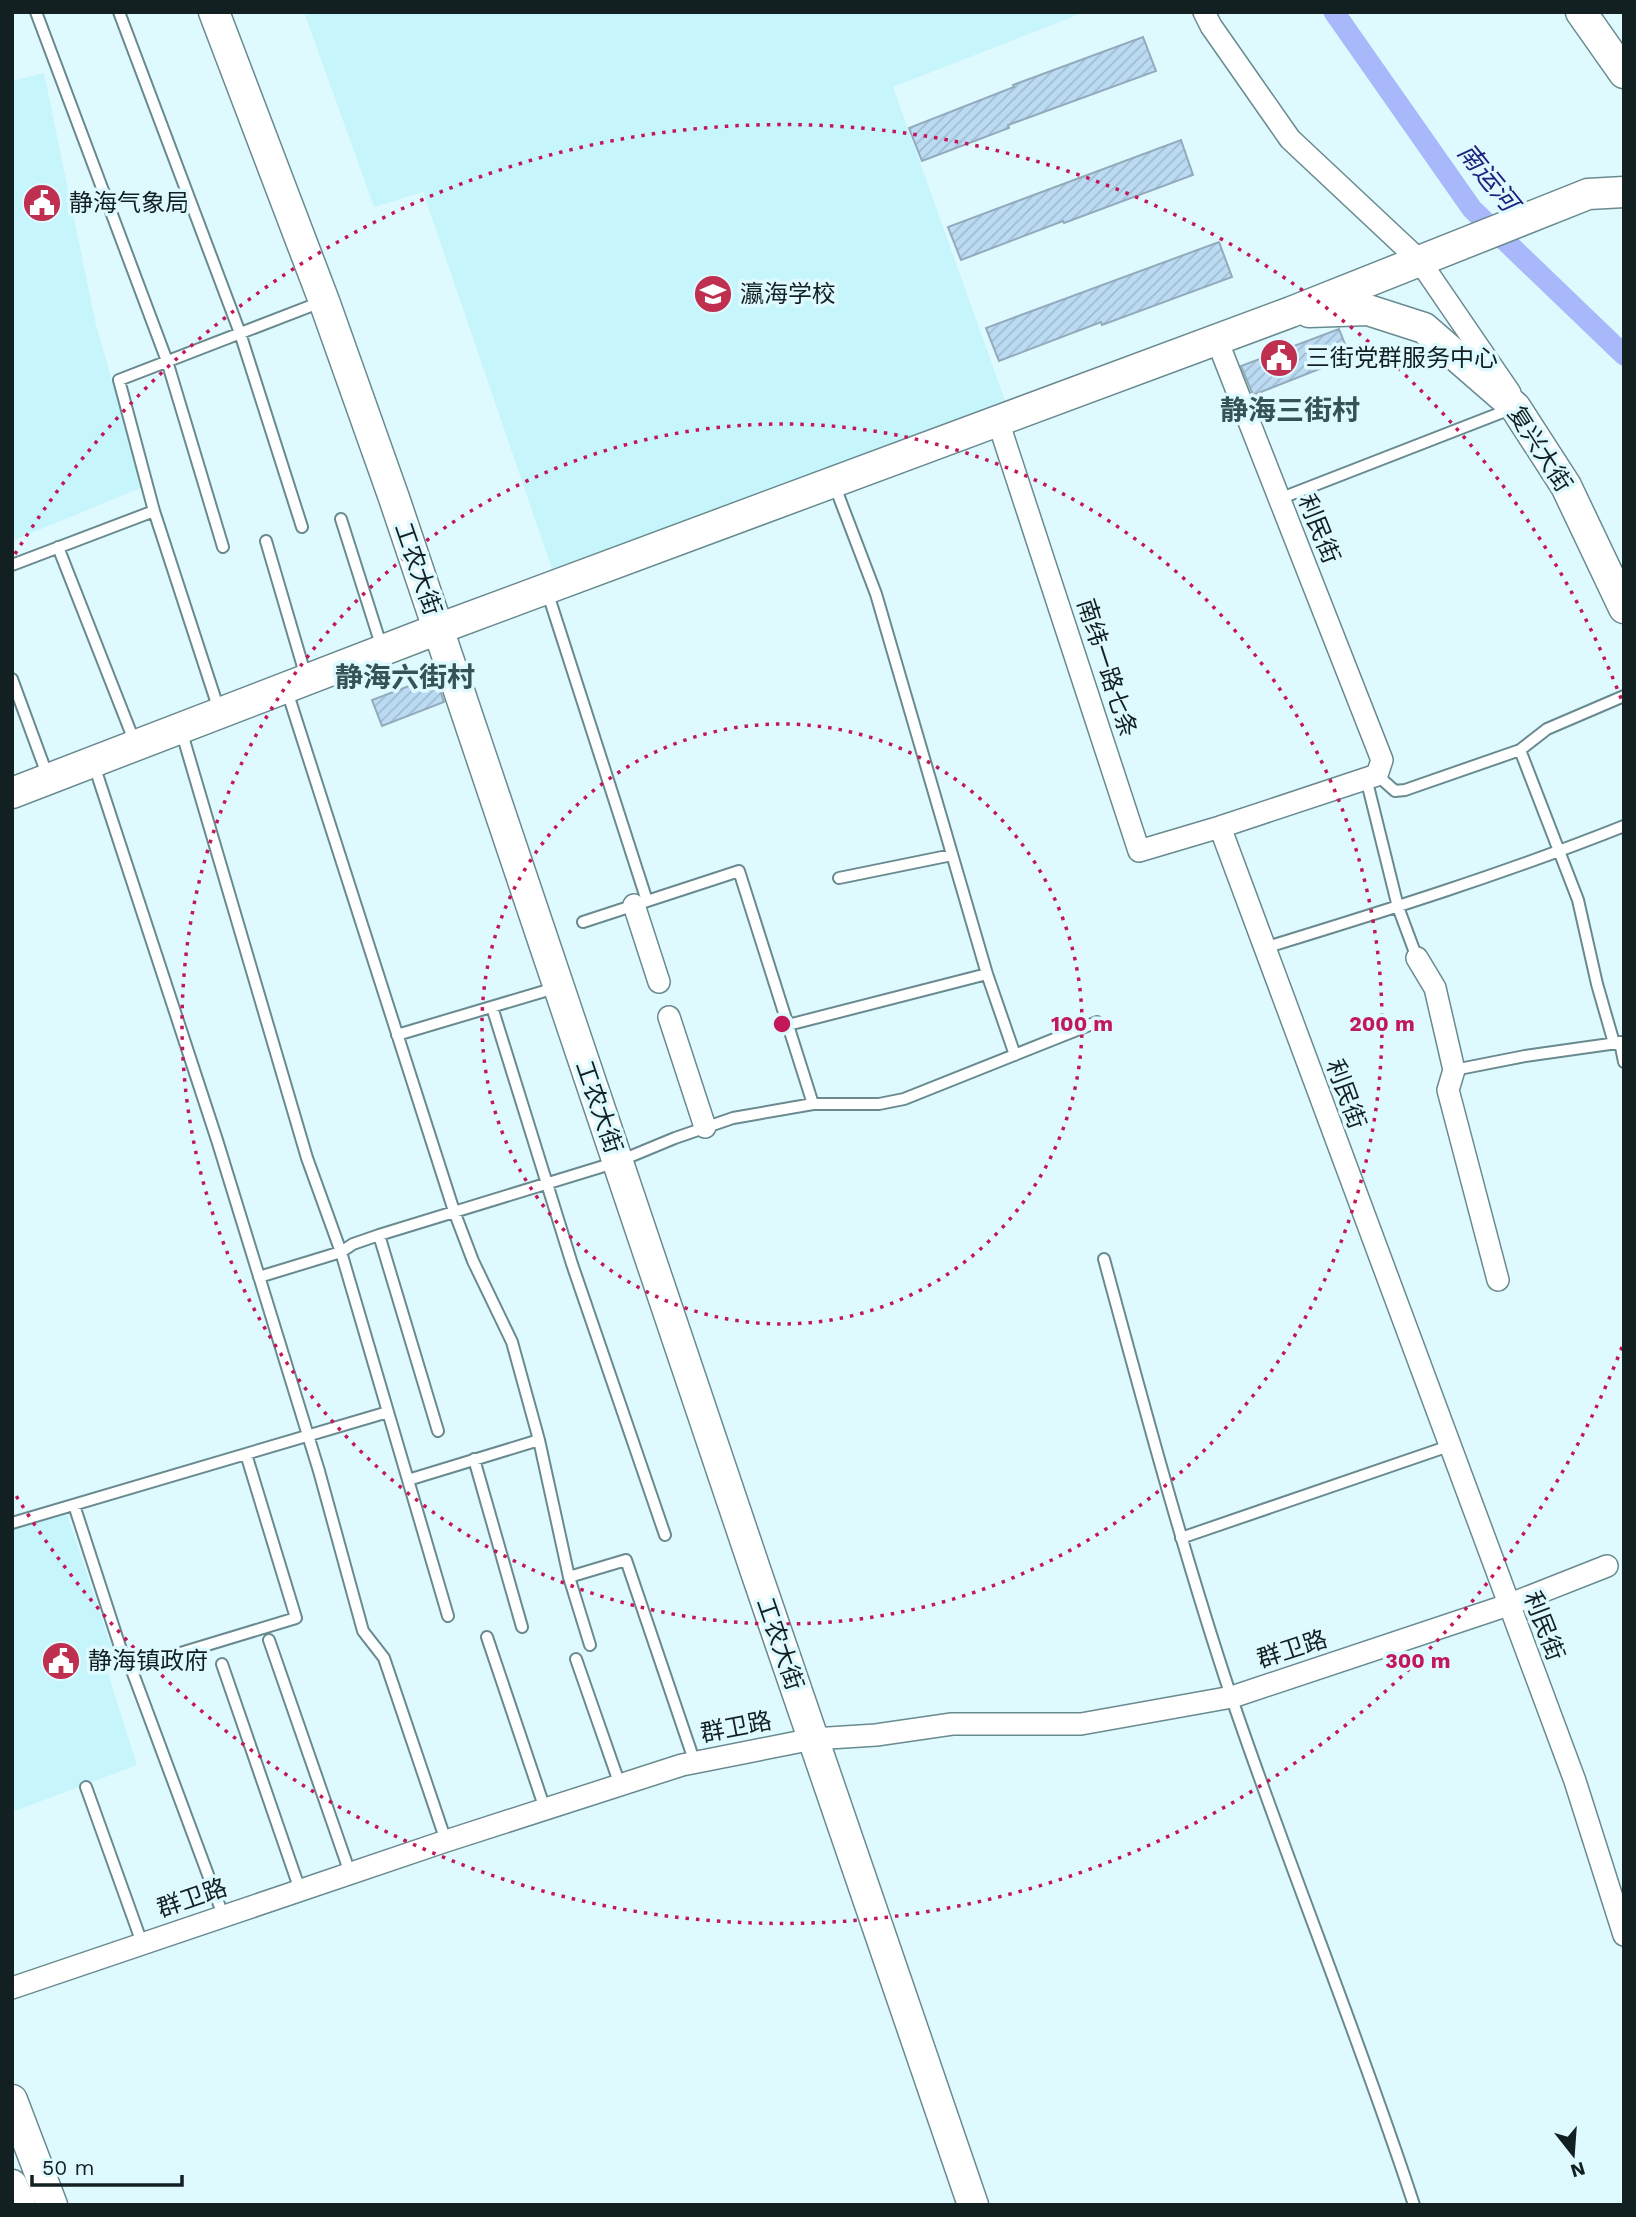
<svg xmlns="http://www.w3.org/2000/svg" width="1636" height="2217" font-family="'Work Sans','Noto Sans SC',sans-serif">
  <defs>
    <pattern id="building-hatch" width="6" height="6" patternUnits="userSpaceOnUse" patternTransform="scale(1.75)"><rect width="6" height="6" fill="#bbdbf3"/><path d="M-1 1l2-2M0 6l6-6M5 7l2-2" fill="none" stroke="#a0bcd0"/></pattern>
  </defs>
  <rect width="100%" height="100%" fill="#defaff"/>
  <!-- built -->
  <path fill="#c7f5fc" d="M304 12H1085L893 87 1005 400 553 572 423 192 374 207Z
    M44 73 96 325 143 487 12 541V81Z
    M66 1511 115 1658 105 1664 137 1765 12 1812V1528Z"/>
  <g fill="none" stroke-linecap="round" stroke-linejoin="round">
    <!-- canal -->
    <path stroke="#a8b8fa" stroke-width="21" d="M1334 12 1472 209 1624 355"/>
  </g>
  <!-- building -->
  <path fill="url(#building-hatch)" stroke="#92aabc" stroke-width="2" d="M1143 37 1156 71 1008 125 1009 128 922 161 909 128 1014 87 1013 85Z
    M1181 140 1193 175 1064 223 1063 221 961 260 948 227Z
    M1219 242 1232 277 1102 325 1101 322 999 361 986 328Z
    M1339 329 1350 357 1253 395 1241 366Z
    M435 676 444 702 382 726 372 700Z"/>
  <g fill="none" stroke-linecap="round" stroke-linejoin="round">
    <!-- lane casing -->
    <g stroke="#698a8f" stroke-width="14">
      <path id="lane" d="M36 12 167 361 223 547
        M119 12 240 333 302 527
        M834 484 876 594 987 974 1015 1055
        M1279 499 1513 408
        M341 519 382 648
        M266 541 306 677
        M58 547 135 743
        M12 565 154 511
        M547 591 647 901
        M12 679 48 777
        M287 691 454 1211 473 1261 512 1342 539 1440 569 1577 590 1645
        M219 710 154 511 119 380 321 302
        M181 730 307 1158 341 1252 448 1616
        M1520 750 1578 900 1597 984 1614 1043
        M94 765 217 1140 319 1471 363 1631 384 1658 446 1841
        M1377 775 1395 791 1405 790 1520 750 1547 729 1624 696
        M1366 778 1398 907 1417 958
        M839 878 952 855
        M583 922 739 871 813 1104
        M1264 948C1385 911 1506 873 1624 826
        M492 1007 572 1264 665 1535
        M788 1025 987 974
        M397 1035 555 988
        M1620 1042 1624 1062
        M1454 1070 1525 1056 1624 1042
        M379 1235 438 1431
        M1104 1259C1144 1406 1183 1552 1231 1696 1289 1867 1358 2034 1414 2205
        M259 1277 341 1252 353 1244 379 1235 617 1162 675 1138 733 1118 813 1104H879L904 1099 1097 1022
        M474 1459 522 1627
        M408 1480 539 1440
        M74 1505 123 1656 131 1668 223 1915
        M12 1523 388 1412
        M1181 1538 1449 1446
        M569 1577 626 1560 695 1763
        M487 1637 545 1809
        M269 1640 350 1873
        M576 1659 620 1785
        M222 1664 300 1890
        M131 1668 296 1618 246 1454
        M86 1787 142 1943"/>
    </g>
    <!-- street casing -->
    <g stroke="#698a8f" stroke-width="24">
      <path id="street" d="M1204 12 1211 26 1290 139 1419 260 1510 393
        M1217 340 1382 760 1377 775 1220 827 1575 1781 1624 1935
        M998 421 1139 851 1220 827
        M634 905 659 982
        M1417 958 1435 988 1454 1070 1448 1090 1498 1280
        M669 1017 705 1127
        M12 1988 446 1841 682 1765 813 1739 876 1735 952 1724H1081L1232 1697 1508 1605 1607 1566"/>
    </g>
    <!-- secondary casing -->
    <g stroke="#698a8f" stroke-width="33">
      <path id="secondary" d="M214 12 324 301 394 498 756 1572 973 2205
        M1581 12 1624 73
        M1309 312 1368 310 1424 328 1515 407 1566 486 1624 608
        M12 793 438 629 1291 312 1588 194 1624 192
        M12 2100 52 2205
        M12 2185 20 2205"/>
    </g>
    <!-- lane -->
    <use href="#lane" stroke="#fff" stroke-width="10"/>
    <!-- street -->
    <use href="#street" stroke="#fff" stroke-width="21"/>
    <!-- secondary -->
    <use href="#secondary" stroke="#fff" stroke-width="30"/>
  </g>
  <!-- distance rings -->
  <g fill="none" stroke="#c2185b" stroke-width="3.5" stroke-dasharray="3.5 7">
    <circle cx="782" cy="1024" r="300"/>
    <circle cx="782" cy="1024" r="600"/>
    <path d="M1622 1347A900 900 0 0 1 15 1494M15 554A900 900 0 0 1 1622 701"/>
  </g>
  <!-- icons -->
  <defs>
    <g id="civic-disc" transform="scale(2.0125)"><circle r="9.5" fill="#bf2f50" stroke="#defaff"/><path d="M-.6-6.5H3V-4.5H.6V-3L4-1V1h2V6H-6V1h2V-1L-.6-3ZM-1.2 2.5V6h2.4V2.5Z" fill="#fff"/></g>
    <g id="school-disc" transform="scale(2.0125)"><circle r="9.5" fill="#bf2f50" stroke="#defaff"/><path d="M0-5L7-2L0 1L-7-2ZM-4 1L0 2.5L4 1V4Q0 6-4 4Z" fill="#fff"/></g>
  </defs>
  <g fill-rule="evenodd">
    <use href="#civic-disc" x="42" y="203"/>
    <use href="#school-disc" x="713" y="294"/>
    <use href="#civic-disc" x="1279" y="358"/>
    <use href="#civic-disc" x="61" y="1661"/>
  </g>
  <g text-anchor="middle" stroke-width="7" stroke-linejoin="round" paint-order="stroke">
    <!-- poi labels -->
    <g font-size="24" fill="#132022" stroke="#defaff" text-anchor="start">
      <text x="69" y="211">静海气象局</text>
      <text x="740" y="302">瀛海学校</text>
      <text x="1306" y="366">三街党群服务中心</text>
      <text x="88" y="1669">静海镇政府</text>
    </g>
    <!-- street labels -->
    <g font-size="24" fill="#132022" stroke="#defaff">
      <text transform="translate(1540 449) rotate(57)" y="8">复兴大街</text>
      <text transform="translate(1319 529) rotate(68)" y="8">利民街</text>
      <text transform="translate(418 569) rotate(71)" y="8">工农大街</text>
      <text transform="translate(1107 668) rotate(72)" y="8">南纬一路七条</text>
      <text transform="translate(1346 1094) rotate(70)" y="8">利民街</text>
      <text transform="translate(599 1107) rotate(71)" y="8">工农大街</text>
      <text transform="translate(1544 1626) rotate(69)" y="8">利民街</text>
      <text transform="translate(780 1644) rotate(71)" y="8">工农大街</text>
      <text transform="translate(1292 1649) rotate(-18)" y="8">群卫路</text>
      <text transform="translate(736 1727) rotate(-11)" y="8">群卫路</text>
      <text transform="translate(192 1898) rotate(-19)" y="8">群卫路</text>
    </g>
    <!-- water labels -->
    <g font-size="26" font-style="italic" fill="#21217e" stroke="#defaff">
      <text transform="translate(1488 177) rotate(51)" y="9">南运河</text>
    </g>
    <!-- quarter labels -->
    <g font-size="28" font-weight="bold" fill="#335357" stroke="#defaff">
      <text x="1290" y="420">静海三街村</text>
      <text x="405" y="687">静海六街村</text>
    </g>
  </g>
  <circle cx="782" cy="1024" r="10" fill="#c2185b" stroke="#defaff" stroke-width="3.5"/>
  <g font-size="21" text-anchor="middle" font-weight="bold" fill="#c2185b" stroke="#defaff" stroke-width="7" stroke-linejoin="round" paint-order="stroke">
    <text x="1082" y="1031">100 m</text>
    <text x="1382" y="1031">200 m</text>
    <text x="1418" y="1668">300 m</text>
  </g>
  <!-- border -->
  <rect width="1636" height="2217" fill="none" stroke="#132022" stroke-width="28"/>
  <!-- north arrow -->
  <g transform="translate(1573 2154) rotate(163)" stroke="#defaff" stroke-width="5" paint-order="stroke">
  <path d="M0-5L12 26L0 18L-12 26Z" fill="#132022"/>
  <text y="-10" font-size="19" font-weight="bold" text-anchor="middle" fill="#132022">N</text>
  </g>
  <!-- scale -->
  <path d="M32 2175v10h150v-10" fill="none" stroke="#132022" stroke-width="3.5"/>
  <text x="42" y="2175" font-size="21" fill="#132022" stroke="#defaff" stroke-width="5" paint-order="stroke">50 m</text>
</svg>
